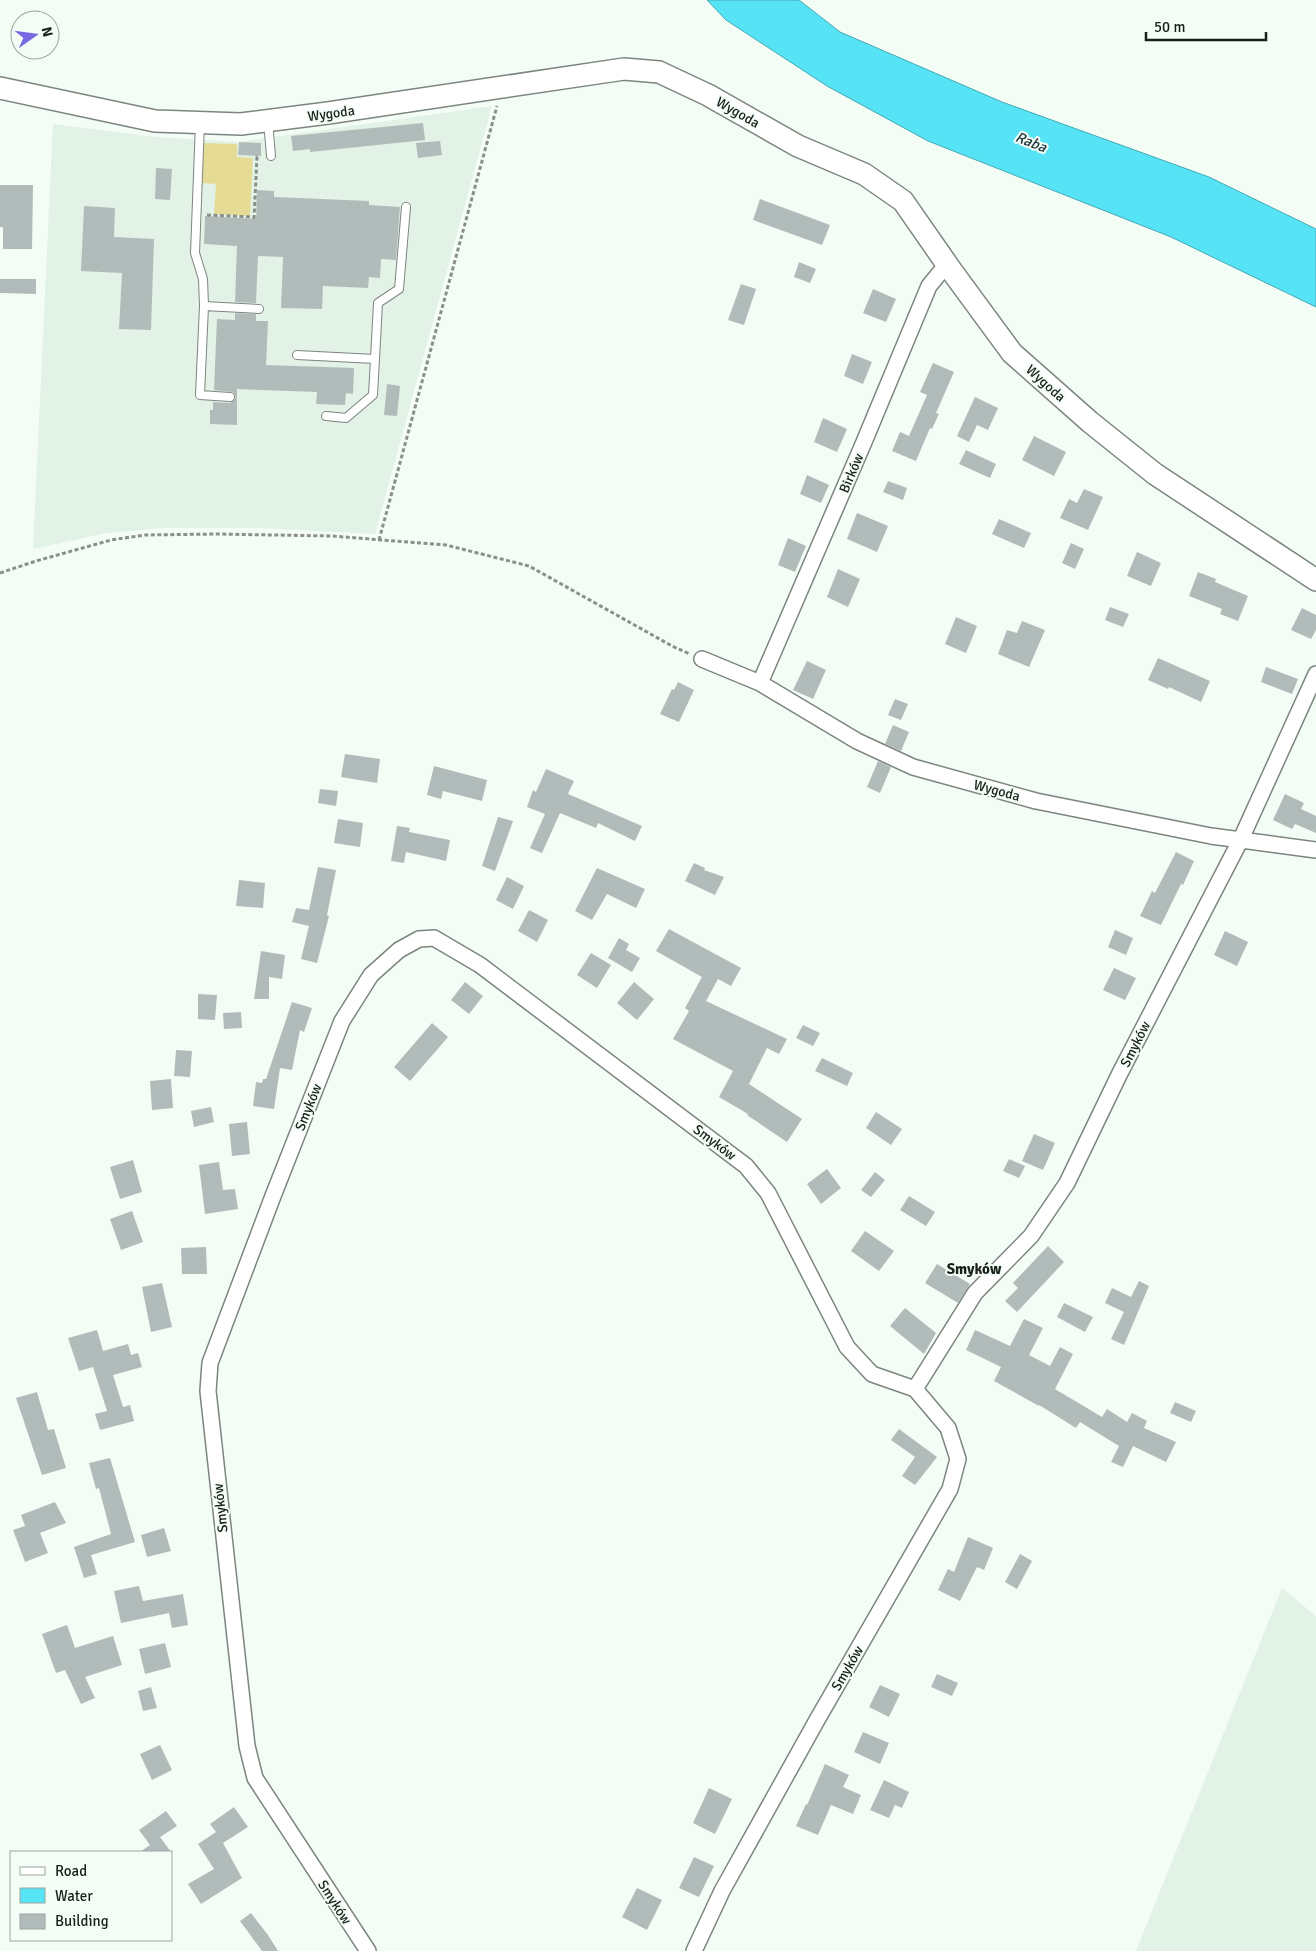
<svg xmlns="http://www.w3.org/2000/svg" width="1316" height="1951" font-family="Signika,sans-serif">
  <rect width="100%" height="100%" fill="#f3fdf6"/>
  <!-- built -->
  <path fill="#e2f2e6" d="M492 106 375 534 259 528H164L107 533 33 549 53 124 156 137 239 142Z
    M1282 1588 1316 1616V1951H1136Z"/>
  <!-- green -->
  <path fill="#e5db94" d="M203 143 237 144V157L253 158 250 216 214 214 216 184 202 183Z"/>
  <!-- water -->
  <path fill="#56e3f5" stroke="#44a8b4" d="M707 0H799L840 32 1002 102 1209 177 1316 229V307L1171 237 928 141 827 86 726 20Z"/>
  <!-- building -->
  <path fill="#b1bcba" d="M423 123 425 140 310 152V149L293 151 291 136Z
    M440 141 442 155 418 158 416 143Z
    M239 142 261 143V156L238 155Z
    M156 168 172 169 170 200 155 199Z
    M0 185H33L32 249H3V227H0Z
    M257 190 274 191V197L369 201V205L400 207 396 260 381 259 380 278 369 277 368 288 323 286 322 309 281 308 283 257 258 256 256 303 235 302 237 246 204 244 205 216 256 219Z
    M760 199 830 225 822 245 753 220Z
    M84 206 115 208 114 237 154 239 151 330 119 329 122 273 81 271Z
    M799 262 816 269 810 283 794 277Z
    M0 279H36V294L0 293Z
    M741 284 756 289 744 325 728 320Z
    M873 289 896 299 886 322 863 313Z
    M235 313 256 314V321H268L266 365 354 368 353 394 346 393 345 405 316 404 317 392 237 389V425L210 424V410H213V402L230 403 236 398 233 392 214 390 217 319 235 320Z
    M852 354 872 362 863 384 844 376Z
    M933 363 954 372 936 413 939 414 932 429 930 428 916 461 892 451 900 432 909 436 927 395 920 392Z
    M387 384 400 386 397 416 384 415Z
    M975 397 998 408 988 430 977 425 969 442 957 436Z
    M823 418 847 429 837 452 814 442Z
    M1034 436 1066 452 1054 476 1022 460Z
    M966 450 996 464 990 478 959 464Z
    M807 475 829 485 821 503 800 494Z
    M888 481 907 488 903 500 883 492Z
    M1084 489 1103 497 1088 530 1060 518 1069 499 1077 503Z
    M857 513 888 526 877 552 847 539Z
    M999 519 1031 533 1024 548 992 534Z
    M788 538 806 546 795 572 778 565Z
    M1071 543 1084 549 1075 569 1062 563Z
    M1137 552 1161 563 1151 586 1127 576Z
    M838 569 860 579 848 607 827 597Z
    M1198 572 1216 579 1215 582 1248 596 1238 621 1220 614 1222 609 1189 596Z
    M1110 607 1129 614 1123 627 1105 620Z
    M1302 608 1316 615V630L1311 639 1291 630Z
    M956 617 977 626 966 653 945 644Z
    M1022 621 1045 630 1029 667 998 654 1007 630 1017 633Z
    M1158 658 1210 681 1201 702 1169 687 1168 689 1148 680Z
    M807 661 826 670 813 699 793 690Z
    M1266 667 1298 679 1292 694 1261 682Z
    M678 682 694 690 679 722 660 714 672 689 674 690Z
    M895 699 908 704 901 720 888 715Z
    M893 725 909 732 901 751 885 744Z
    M345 754 380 759 377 783 341 777Z
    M878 761 891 767 880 793 867 787Z
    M434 766 487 780 482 801 443 791 441 799 427 795Z
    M546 769 574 781 568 794 642 826 635 841 598 823 596 828 560 813 542 853 530 848 545 814 527 807 533 790 536 792Z
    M320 789 338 791 336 806 318 803Z
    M1285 794 1304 803 1301 809 1316 816V833L1295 824 1292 829 1273 820Z
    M498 817 513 821 495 871 482 866Z
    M338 819 363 823 360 847 334 843Z
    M397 826 410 828 409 832 450 840 446 861 406 852 404 863 391 861Z
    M1176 852 1194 861 1183 885 1181 884 1161 925 1140 916 1152 891 1155 893Z
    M694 863 705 868 704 870 724 877 715 895 685 881Z
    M318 867 336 870 327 915 329 916 317 963 301 959 309 926 292 922 296 908 309 910Z
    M597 868 645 889 636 908 607 894 592 920 575 911Z
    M507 877 524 886 513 909 496 900Z
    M239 880 265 883 263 908 236 906Z
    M529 910 548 920 537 942 518 931Z
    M669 929 741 968 731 986 718 979 706 1001 787 1039 779 1054 767 1048 749 1084 802 1119 787 1142 747 1115 748 1114 719 1097 733 1071 673 1039 689 1011 685 1008 702 977 656 951Z
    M1115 930 1133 938 1126 955 1108 947Z
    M1225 931 1248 942 1237 966 1214 955Z
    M619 938 629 944 626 950 640 958 632 972 608 958Z
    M261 951 285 955 282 979 269 977V999H254Z
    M591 953 611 965 597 988 577 975Z
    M1114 968 1136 978 1125 1000 1103 990Z
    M465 982 483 996 469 1014 451 1000Z
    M634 982 654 999 637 1020 617 1003Z
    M198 994 217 995 215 1020 198 1019Z
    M292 1002 312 1008 304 1032 300 1030 292 1070 280 1068 274 1109 253 1106 256 1082 262 1083 263 1079H266Z
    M241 1012 242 1028 224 1029 223 1013Z
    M432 1023 448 1037 410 1081 394 1067Z
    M803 1025 820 1033 813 1046 796 1038Z
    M176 1050 192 1051 190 1077 174 1076Z
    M822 1058 853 1073 847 1086 815 1071Z
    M171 1079 173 1108 152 1110 150 1081Z
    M211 1107 214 1122 194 1127 191 1111Z
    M876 1112 902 1129 891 1145 866 1128Z
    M247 1122 250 1154 232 1156 229 1124Z
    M1034 1134 1055 1143 1043 1170 1022 1161Z
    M1009 1159 1025 1166 1019 1178 1003 1171Z
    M133 1160 142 1192 120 1199 110 1167Z
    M219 1162 223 1190 235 1189 238 1209 205 1214 199 1165Z
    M827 1169 841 1188 821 1204 807 1184Z
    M875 1172 885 1180 871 1197 861 1190Z
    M909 1196 935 1212 926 1226 900 1210Z
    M132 1211 143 1242 121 1250 110 1219Z
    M865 1231 894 1251 879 1271 851 1251Z
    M1048 1246 1064 1262 1017 1312 1005 1301 1018 1288 1013 1283Z
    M206 1247 207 1274H182L181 1248Z
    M937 1264 970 1284 958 1303 925 1283Z
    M1139 1281 1149 1286 1124 1345 1111 1339 1124 1312 1105 1303 1112 1288 1131 1297Z
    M162 1283 172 1327 151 1332 142 1287Z
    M1064 1303 1093 1317 1085 1332 1057 1317Z
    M905 1308 936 1333 924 1354 890 1326Z
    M1024 1319 1043 1328 1029 1355 1050 1366 1060 1347 1073 1354 1055 1389 1102 1417 1107 1409 1127 1422 1132 1413 1147 1421 1144 1428 1176 1442 1166 1462 1133 1446 1123 1467 1111 1462 1119 1446 1080 1422 1076 1428 1039 1405V1406L994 1381 1001 1367 966 1350 975 1330 1010 1346Z
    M97 1330 103 1351 128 1344 131 1355 138 1353 142 1367 113 1375 123 1407 130 1405 134 1421 100 1430 95 1414 107 1411 93 1367 79 1371 68 1338Z
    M37 1392 48 1430 54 1429 66 1468 42 1475 16 1398Z
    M1175 1402 1196 1411 1191 1422 1170 1413Z
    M899 1429 937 1457 915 1485 902 1476 915 1457 891 1440Z
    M110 1458 135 1542 91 1555 97 1574 84 1578 74 1547 111 1534 99 1488 96 1489 89 1463Z
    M55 1502 66 1523 40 1533 48 1553 25 1562 13 1530 25 1526 21 1515Z
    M164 1528 171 1551 147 1557 141 1535Z
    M968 1537 993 1548 984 1570 977 1567 960 1601 938 1590 948 1569 954 1572Z
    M1020 1554 1032 1561 1017 1589 1005 1582Z
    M139 1586 143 1601 183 1594 188 1625 172 1628 169 1613 121 1623 114 1591Z
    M67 1625 75 1648 113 1636 122 1665 85 1677 95 1698 81 1704 65 1670 56 1673 42 1634Z
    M165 1643 171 1667 145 1674 139 1649Z
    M937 1674 958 1683 952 1696 931 1687Z
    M880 1685 900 1694 889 1717 869 1707Z
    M151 1687 157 1708 143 1711 138 1691Z
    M863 1732 889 1743 880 1764 854 1752Z
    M160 1745 172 1770 152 1780 140 1754Z
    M825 1764 849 1775 843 1787 861 1795 853 1814 831 1805 818 1835 796 1826 806 1804 807 1805Z
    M884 1780 909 1792 902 1808 895 1805 889 1818 870 1810Z
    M709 1788 732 1799 715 1834 693 1823Z
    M234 1807 248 1827 223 1843 242 1878 201 1904 188 1884 214 1869 198 1844 216 1832 210 1824Z
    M166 1811 177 1826 160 1837 171 1852H140L150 1845 139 1830Z
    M694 1857 714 1866 699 1897 679 1888Z
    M637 1888 662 1900 647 1930 622 1917Z
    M251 1913 268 1935 278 1951H262L240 1921Z"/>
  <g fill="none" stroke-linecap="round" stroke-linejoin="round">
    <!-- lane casing -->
    <g stroke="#7c857f" stroke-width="10">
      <path id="lane" d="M268 121 271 156
        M200 123 195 253 203 279 204 306 200 395 230 397
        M204 306 259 309
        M297 355 375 359 378 303 399 289 406 207
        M326 416 346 418 373 395 375 359"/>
    </g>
    <!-- street casing -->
    <g stroke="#7c857f" stroke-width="18">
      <path id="street" d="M702 659 760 683 857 741 913 767 1036 801 1211 836 1316 850
        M760 683 864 442 929 286 947 264
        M915 1389 975 1293 1031 1236 1067 1183 1119 1075 1241 839 1316 674
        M368 1951 255 1778 247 1746 208 1391 210 1363 273 1196 342 1021 371 975 399 950 419 939 434 938 480 965 746 1166 768 1193 847 1347 872 1374 915 1389 948 1428 958 1459 950 1489 817 1720 722 1891 694 1951"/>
    </g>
    <!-- secondary casing -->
    <g stroke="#7c857f" stroke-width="24">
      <path id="secondary" d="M0 88 155 121 241 124 328 113 624 69 659 72 708 95 798 146 864 174 903 201 951 270 1012 353 1090 422 1155 474 1316 580"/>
    </g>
    <!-- path -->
    <path stroke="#89908b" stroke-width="3" stroke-dasharray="4 2.5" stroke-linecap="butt" d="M207 215 254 217
      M254 219 257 157H260
      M379 540 497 106
      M0 573 36 561 111 540 145 535 216 534 332 536 446 545 529 566 672 646 690 654"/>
    <!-- lane -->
    <use href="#lane" stroke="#fff" stroke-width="8"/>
    <!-- street -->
    <use href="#street" stroke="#fff" stroke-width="15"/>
    <!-- secondary -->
    <use href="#secondary" stroke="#fff" stroke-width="21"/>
  </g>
  <g text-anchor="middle" stroke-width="4" stroke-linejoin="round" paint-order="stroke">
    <!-- street labels -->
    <g font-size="14" fill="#1a1e1b" stroke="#f3fdf6">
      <text transform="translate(738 112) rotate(30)" y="5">Wygoda</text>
      <text transform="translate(331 113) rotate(-8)" y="5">Wygoda</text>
      <text transform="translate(1046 383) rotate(42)" y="5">Wygoda</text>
      <text transform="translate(851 473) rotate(-67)" y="5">Birków</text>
      <text transform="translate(997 790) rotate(15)" y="5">Wygoda</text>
      <text transform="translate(1135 1044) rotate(-63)" y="5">Smyków</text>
      <text transform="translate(308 1107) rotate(-68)" y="5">Smyków</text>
      <text transform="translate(715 1142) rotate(37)" y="5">Smyków</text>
      <text transform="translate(220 1508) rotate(-96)" y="5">Smyków</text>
      <text transform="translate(847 1668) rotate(-60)" y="5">Smyków</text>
      <text transform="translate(335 1902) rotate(57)" y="5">Smyków</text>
    </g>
    <!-- water labels -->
    <g font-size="15" font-style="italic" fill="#21383c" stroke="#f3fdf6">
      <text transform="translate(1031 142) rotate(22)" y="5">Raba</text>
    </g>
    <!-- neighbourhood labels -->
    <g font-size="15" font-weight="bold" fill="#1a1e1b" stroke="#f3fdf6">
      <text x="974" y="1274">Smyków</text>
    </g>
  </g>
  <!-- legend -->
  <rect x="10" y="1851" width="162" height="90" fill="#f3fdf6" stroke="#9ca49e"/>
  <rect x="20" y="1867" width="25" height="8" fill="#ffffff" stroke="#9ca49e"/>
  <text x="55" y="1876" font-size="15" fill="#1a1e1b">Road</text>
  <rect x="20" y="1888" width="25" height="15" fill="#56e3f5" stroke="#9ca49e"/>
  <text x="55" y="1901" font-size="15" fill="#1a1e1b">Water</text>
  <rect x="20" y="1914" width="25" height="15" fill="#b1bcba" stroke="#9ca49e"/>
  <text x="55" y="1926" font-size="15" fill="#1a1e1b">Building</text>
  <!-- north arrow -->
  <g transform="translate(35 35) rotate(76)"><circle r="24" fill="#f3fdf6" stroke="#9ca49e"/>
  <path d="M0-4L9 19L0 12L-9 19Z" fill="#7a68e3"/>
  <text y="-8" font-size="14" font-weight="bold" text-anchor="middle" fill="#1a1e1b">N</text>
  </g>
  <!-- scale -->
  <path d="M1146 32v8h120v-8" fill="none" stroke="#1a1e1b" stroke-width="2.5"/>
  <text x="1154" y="32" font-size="15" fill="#1a1e1b" stroke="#f3fdf6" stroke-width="4" paint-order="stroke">50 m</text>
</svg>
